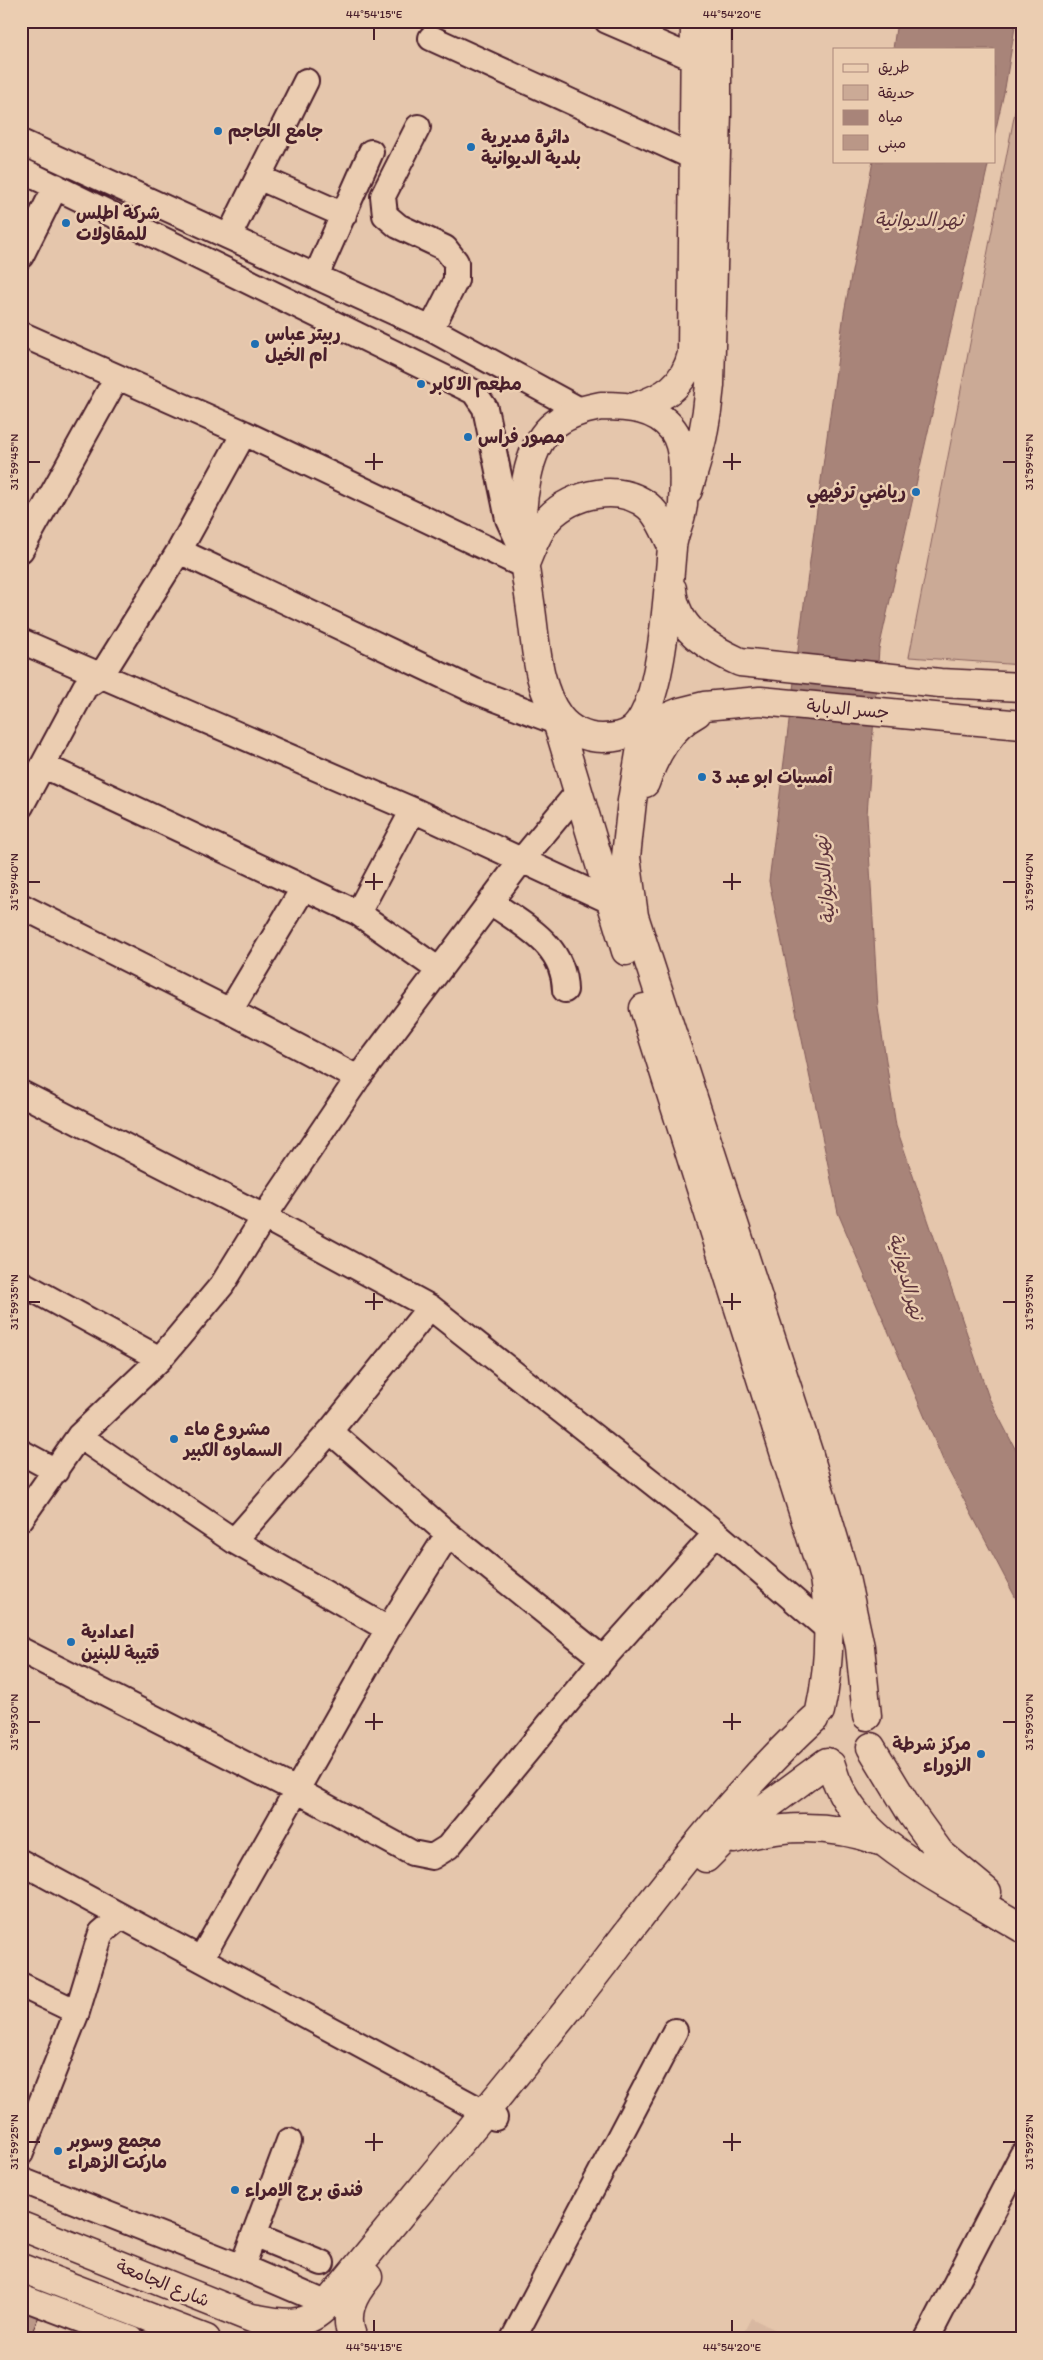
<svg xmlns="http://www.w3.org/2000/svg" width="1043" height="2360" font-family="Itim,'Playpen Sans Arabic',sans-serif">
  <rect width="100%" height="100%" fill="#e5c6ac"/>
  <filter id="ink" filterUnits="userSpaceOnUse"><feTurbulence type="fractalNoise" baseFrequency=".02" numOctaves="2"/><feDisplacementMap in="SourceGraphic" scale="10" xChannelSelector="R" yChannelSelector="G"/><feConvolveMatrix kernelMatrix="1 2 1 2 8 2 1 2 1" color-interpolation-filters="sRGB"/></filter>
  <g filter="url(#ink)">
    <!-- built -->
    <path fill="#d8b8a1" d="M751 2318 795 2339H740Z"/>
    <!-- green -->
    <path fill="#cbaa96" stroke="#8a6460" d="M1022 76V665L909 657Z"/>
    <!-- water -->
    <path fill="#a88479" stroke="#825c5a" d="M897 21H1016L1005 88 994 137V49H893Z
      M873 161H989L879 649 867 815 878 1008 896 1126 989 1398 1022 1462V1610L943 1460 838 1213 769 881 801 626 844 313Z"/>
    <!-- building -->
    <path fill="#ba9787" stroke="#4a1f2b" d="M21 2308 40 2314 29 2339H21Z"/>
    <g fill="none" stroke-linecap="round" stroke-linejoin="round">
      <!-- minor casing -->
      <g stroke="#4a1f2b" stroke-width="28">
        <path id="minor" d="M607 21 695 59H712
          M431 38 695 158
          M418 127 383 196 385 215 398 226 445 248 456 262V280L431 329
          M21 142 431 329 580 410
          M21 170 474 392 485 408 508 519 521 547
          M258 177 344 215
          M229 236 306 81
          M21 256 56 186
          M316 276 371 152
          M21 334 244 433 524 566
          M21 550 117 377
          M179 551 475 691 569 727
          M21 641 413 810 610 901
          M44 766 358 913 439 970
          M21 806 85 687 101 676 179 551 244 433
          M491 902C525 927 564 944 565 990
          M21 906 230 1011 358 1078
          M358 913 413 810
          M230 1011 304 887
          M21 1093 264 1217 430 1307 716 1533 830 1631
          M21 1283 160 1359
          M330 1431 448 1534 603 1659
          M79 1436 234 1541 388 1629
          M21 1452 56 1471
          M21 1519 79 1436 160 1359 222 1285 264 1217 358 1078 521 861 578 792
          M234 1541 330 1431 430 1307
          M21 1650 296 1790 412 1853 432 1857 448 1847 603 1659 716 1533
          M21 1862 495 2118
          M201 1959 388 1629 448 1534
          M21 1985 77 2012
          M21 2153 77 2012 101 1933 120 1917
          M21 2180 242 2267 328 2304
          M254 2235 322 2263
          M242 2267 289 2141
          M21 2297 132 2339
          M513 2339 675 2031
          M927 2339 1022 2155"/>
      </g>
      <!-- major casing -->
      <g stroke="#4a1f2b" stroke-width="31">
        <path id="major" d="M601 406C627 406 656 407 673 430 686 448 684 482 683 504 682 519 673 533 672 548 668 588 663 702 634 729 626 736 612 738 602 738 585 738 569 730 559 717 537 688 536 644 531 609 524 559 516 529 527 477 536 432 556 414 601 406Z
          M635 407C665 397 684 386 692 354L695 21
          M688 490C700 454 707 422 710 385L717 112V21
          M524 566C531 550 537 531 549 518 573 493 620 483 648 506 659 515 666 533 672 546
          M672 589C675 628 707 647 740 662L940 683 1022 687
          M648 706 632 801 626 857 634 916 808 1452 844 1573 860 1647 867 1716
          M553 708 626 951
          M632 732 680 712 704 706 760 701 1022 725
          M645 783C655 755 669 728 697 713
          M644 1008 824 1578C831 1624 830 1666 820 1711
          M871 1747 911 1813 940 1853 987 1892
          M831 1765C847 1823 896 1854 945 1883 971 1898 996 1913 1022 1928
          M734 1839C783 1824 831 1824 880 1841
          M706 1858 732 1832 827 1762
          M21 2226 269 2325
          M21 2268 206 2339
          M252 2318C279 2323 301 2329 323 2309 405 2208 489 2109 570 2007 648 1908 721 1804 814 1719
          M353 2339C343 2314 352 2296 368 2277"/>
      </g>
      <!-- minor -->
      <use href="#minor" stroke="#ebcdb1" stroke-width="24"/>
      <!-- major -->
      <use href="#major" stroke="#ebcdb1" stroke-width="28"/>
    </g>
  </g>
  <!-- ticks -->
  <path fill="none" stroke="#4a1f2b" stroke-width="2" d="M374 28V40M732 28V40M374 453V470M732 453V470M28 462H40M365 462H383M723 462H741M1003 462H1016M374 873V890M732 873V890M28 882H40M365 882H383M723 882H741M1003 882H1016M374 1293V1310M732 1293V1310M28 1302H40M365 1302H383M723 1302H741M1003 1302H1016M374 1713V1730M732 1713V1730M28 1722H40M365 1722H383M723 1722H741M1003 1722H1016M374 2133V2151M732 2133V2151M28 2142H40M365 2142H383M723 2142H741M1003 2142H1016M374 2320V2332M732 2320V2332"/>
  <!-- markers -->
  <g fill="#1f6fb2" stroke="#ebcdb1" stroke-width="2">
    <circle cx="218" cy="131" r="5"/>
    <circle cx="471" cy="147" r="5"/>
    <circle cx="66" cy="223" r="5"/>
    <circle cx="255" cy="344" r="5"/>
    <circle cx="421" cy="384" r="5"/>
    <circle cx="468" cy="437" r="5"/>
    <circle cx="916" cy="492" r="5"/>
    <circle cx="702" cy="777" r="5"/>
    <circle cx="174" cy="1439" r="5"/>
    <circle cx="71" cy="1642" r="5"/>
    <circle cx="981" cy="1754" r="5"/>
    <circle cx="58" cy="2151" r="5"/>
    <circle cx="235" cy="2190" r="5"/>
  </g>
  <g text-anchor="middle" stroke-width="5" stroke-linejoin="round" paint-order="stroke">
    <!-- poi labels -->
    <g font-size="18" font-weight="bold" fill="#4a1f2b" stroke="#ebcdb1" text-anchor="start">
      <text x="228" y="137">جامع الحاجم</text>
      <text x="481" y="143">دائرة مديرية<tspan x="481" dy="21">بلدية الديوانية</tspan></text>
      <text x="76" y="219">شركة اطلس<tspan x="76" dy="21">للمقاولات</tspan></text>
      <text x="265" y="340">ربيتر عباس<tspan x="265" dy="21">ام الخيل</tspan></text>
      <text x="431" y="390">مطعم الاكابر</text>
      <text x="478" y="443">مصور فراس</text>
      <text x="906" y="498" text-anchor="end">رياضي ترفيهي</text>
      <text x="712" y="783">أمسيات ابو عبد 3</text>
      <text x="184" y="1435">مشروع ماء<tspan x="184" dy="21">السماوه الكبير</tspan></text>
      <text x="81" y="1638">اعدادية<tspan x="81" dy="21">قتيبة للبنين</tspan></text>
      <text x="971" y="1750" text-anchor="end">مركز شرطة<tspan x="971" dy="21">الزوراء</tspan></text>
      <text x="68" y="2147">مجمع وسوبر<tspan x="68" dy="21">ماركت الزهراء</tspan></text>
      <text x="245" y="2196">فندق برج الامراء</text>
    </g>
    <!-- street labels -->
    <g font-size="18" fill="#4a1f2b" stroke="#ebcdb1">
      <text transform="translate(848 709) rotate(5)" y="6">جسر الدبابة</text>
      <text transform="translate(163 2283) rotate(22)" y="6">شارع الجامعة</text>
    </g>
    <!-- water labels -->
    <g font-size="19" font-style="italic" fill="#5d333b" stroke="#ebcdb1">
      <text x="919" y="226">نهر الديوانية</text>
      <text transform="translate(824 880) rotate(-95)" y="7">نهر الديوانية</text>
      <text transform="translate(907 1276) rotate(75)" y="7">نهر الديوانية</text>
    </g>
  </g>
  <!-- margin -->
  <rect width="1043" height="2360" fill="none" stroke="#ebcdb1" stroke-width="55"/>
  <!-- legend -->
  <rect x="833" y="48" width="162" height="115" fill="#ebcdb1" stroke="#ab877b"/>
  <rect x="843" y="64" width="25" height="8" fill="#ebcdb1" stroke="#ab877b"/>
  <text x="878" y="72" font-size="15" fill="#4a1f2b">طريق</text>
  <rect x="843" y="85" width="25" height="15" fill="#cbaa96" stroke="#ab877b"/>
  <text x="878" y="98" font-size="15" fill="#4a1f2b">حديقة</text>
  <rect x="843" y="110" width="25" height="15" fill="#a88479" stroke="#ab877b"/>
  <text x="878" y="122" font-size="15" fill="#4a1f2b">مياه</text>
  <rect x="843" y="135" width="25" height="15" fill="#ba9787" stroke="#ab877b"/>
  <text x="878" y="148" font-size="15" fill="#4a1f2b">مبنى</text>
  <rect x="28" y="28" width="988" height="2304" fill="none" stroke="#4a1f2b" stroke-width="2"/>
  <g font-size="12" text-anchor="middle" fill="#4a1f2b">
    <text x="374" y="18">44°54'15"E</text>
    <text x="732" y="18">44°54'20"E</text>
    <text transform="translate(14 462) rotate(-90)" y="4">31°59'45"N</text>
    <text transform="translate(1029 462) rotate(-90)" y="4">31°59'45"N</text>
    <text transform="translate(14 882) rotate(-90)" y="4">31°59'40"N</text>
    <text transform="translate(1029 882) rotate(-90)" y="4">31°59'40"N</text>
    <text transform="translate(14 1302) rotate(-90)" y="4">31°59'35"N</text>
    <text transform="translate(1029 1302) rotate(-90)" y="4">31°59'35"N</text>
    <text transform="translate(14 1722) rotate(-90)" y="4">31°59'30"N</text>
    <text transform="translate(1029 1722) rotate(-90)" y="4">31°59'30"N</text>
    <text transform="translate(14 2142) rotate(-90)" y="4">31°59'25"N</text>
    <text transform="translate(1029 2142) rotate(-90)" y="4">31°59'25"N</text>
    <text x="374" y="2351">44°54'15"E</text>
    <text x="732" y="2351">44°54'20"E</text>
  </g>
</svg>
